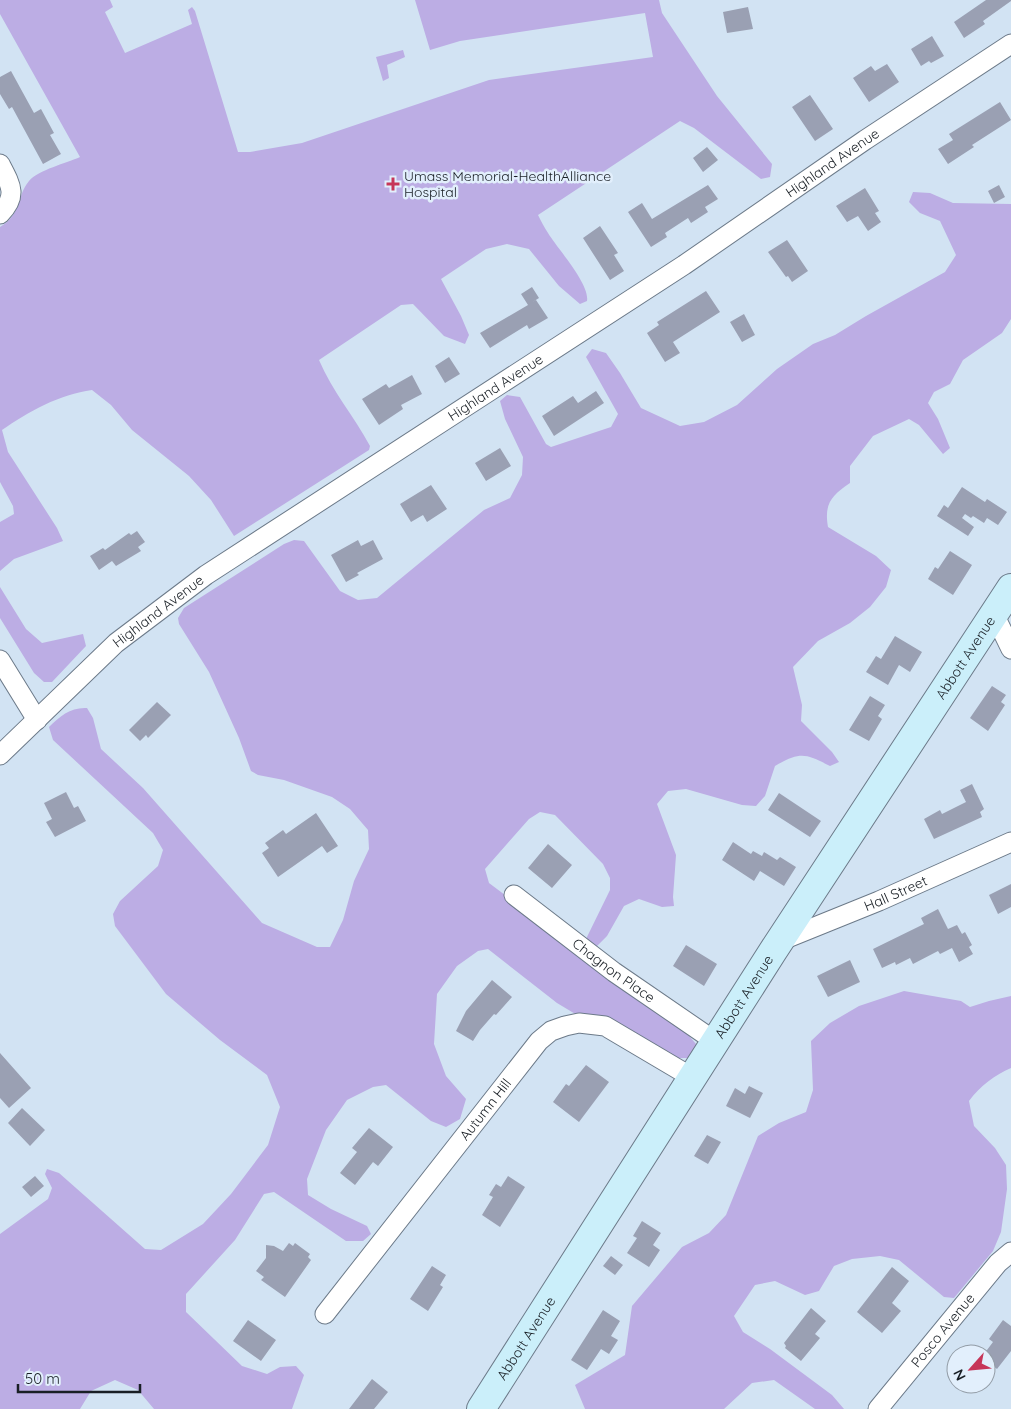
<svg xmlns="http://www.w3.org/2000/svg" width="1011" height="1409" font-family="Quicksand,sans-serif">
  <rect width="100%" height="100%" fill="#d2e3f3"/>
  <!-- green -->
  <path fill="#bcade4" d="M0 0H110L113 7 105 12 125 53 192 24 188 10 192 7 195 11 238 152H250L302 143 489 80 653 57 645 13 460 41 430 50 415 0H659L662 13 717 96 772 164 770 177 761 179 694 128 680 121 538 215C541 221 544 227 548 233 557 248 590 284 587 301L580 304 559 286 529 249 507 244 486 249 441 279 461 316 469 335 465 344 444 336 413 304 401 305 319 360C332 391 354 416 370 446L369 450 234 536 211 500 189 476 132 430 111 405 92 390C60 394 28 412 2 430L8 452 57 528 63 541 14 559 0 571V522L14 514 13 506 0 482V227C22 214 16 197 29 181 38 170 67 163 80 157L0 14Z
    M403 50 405 57 387 65 389 78 383 81 376 57Z
    M913 192 930 193 953 203 1011 204V319L1002 333 963 360 950 384 934 392 928 403 938 419 950 448 943 454 919 425 909 419 873 436 850 466V483C831 496 824 504 828 527L876 556 891 570 886 587 870 607 850 623 818 641 793 667 802 705 801 721 832 752 839 762 830 766C806 754 801 751 775 766L765 796 756 806 742 805 686 789 668 791 657 804 676 855 673 897 674 906 662 907 639 899 624 906 607 936 596 947 586 939 610 890V878L603 864 555 815 540 812 529 819 485 869 489 883 685 1031 696 1044 698 1051 688 1058H678L623 1027 577 1015 557 1003 488 949 478 951 457 966 437 994 434 1044 446 1076 466 1099 460 1119 446 1127 431 1121 386 1085 373 1087 347 1100 326 1130 307 1179 308 1195 331 1209 367 1226 371 1234 363 1241H346L274 1192 264 1194 235 1240 186 1294V1312L242 1366 267 1374 280 1367 296 1366 304 1375 292 1409H154L138 1390 115 1380 91 1391 80 1409H0V1234L48 1199 52 1188 45 1174 47 1169 59 1173 145 1249 161 1250 203 1224 231 1194 268 1145 280 1107 267 1075 220 1040 166 994 115 926 113 914 120 901 158 866 163 850 153 833 53 740 49 727C60 716 71 707 87 708L93 718 101 749 143 788 262 923 317 947H330L343 920 354 881 369 849 368 830 350 809 332 797 284 780 258 775 251 771 239 738 209 672 179 624 178 618 184 608 284 544 294 540 304 541 340 591 358 600 377 598 484 510 510 498 522 475 523 457 505 419 500 401 507 395 520 397 546 444 551 447 611 427 618 414 586 357 592 349 606 353 620 373 641 408 680 426 704 422 737 405 777 369 813 344 835 335 866 316 945 272 956 255 940 221 920 213 909 202Z
    M0 587 26 629 42 643 83 634 86 646 52 682H44L34 673 0 618Z
    M904 991 961 1001 970 1007 989 1001 1011 996V1068C995 1075 980 1086 969 1101L974 1126 995 1148 1006 1165 1007 1189 1001 1232 993 1251 954 1298 944 1297 899 1260 880 1256 852 1259 834 1266 819 1291 805 1295 775 1281 755 1285 734 1316 743 1332 770 1349 832 1395 844 1409H815L774 1380 752 1383 724 1409H585L575 1385 625 1355 632 1306 682 1247 709 1233 726 1215 758 1136 779 1123 806 1112 813 1090 811 1041 830 1023 859 1006Z"/>
  <!-- building -->
  <path fill="#9aa0b3" d="M986 0H1011V1L983 21 985 24 964 38 954 22Z
    M748 7 753 29 727 33 723 12Z
    M932 36 944 56 931 63 929 61 921 66 911 49Z
    M887 64 899 82 869 102 853 78 871 66 875 71Z
    M11 71 34 113 41 109 54 133 50 135 61 154 43 164 12 107 9 109 0 94V77Z
    M810 95 833 129 815 141 792 107Z
    M1000 102 1011 120 972 145 974 147 948 164 938 149 953 140 949 134Z
    M707 147 718 160 703 172 693 158Z
    M708 185 718 199 705 207 708 212 691 223 688 218 665 233 667 237 651 247 628 212 642 203 652 219Z
    M999 185 1005 197 994 203 988 191Z
    M865 188 879 211 875 213 881 222 868 231 858 216 847 222 836 206Z
    M600 226 618 253 614 255 624 271 610 280 583 238Z
    M787 240 808 271 792 282 788 276 786 277 768 252Z
    M532 287 539 298 531 303 536 300 548 318 529 329 527 325 490 348 480 333 528 305 521 294Z
    M706 291 720 312 673 342 680 353 665 362 647 333 659 325 657 322Z
    M744 314 755 335 742 342 730 322Z
    M449 357 460 374 445 383 435 366Z
    M412 375 422 394 401 405 403 409 379 425 362 399 386 384 389 388Z
    M596 391 604 403 554 436 542 416 573 396 578 403Z
    M500 448 511 466 486 481 475 463Z
    M431 485 447 509 427 522 423 515 411 522 400 504Z
    M962 487 985 502 987 499 1007 512 998 525 987 518 984 523 973 516 971 518 965 514 962 518 974 527 968 536 937 516 944 505 948 508Z
    M137 531 145 542 138 547 141 551 116 566 112 561 99 570 90 556 103 548 105 550 129 533 131 535Z
    M358 540 361 546 373 540 383 559 357 573 359 575 346 582 331 555Z
    M950 551 972 565 953 595 928 579 935 567 938 569Z
    M895 636 922 652 910 672 899 665 888 685 866 672 876 656 881 659Z
    M992 686 1006 695 1001 702 1005 705 988 731 970 718Z
    M870 696 885 705 878 716 882 719 869 741 849 730Z
    M157 702 171 715 148 738 146 735 140 741 129 730Z
    M972 784 984 809 980 812 982 817 934 839 924 819 940 810 942 814 966 802 960 790Z
    M66 792 74 808 78 806 86 821 55 837 46 822 52 819 44 803Z
    M779 793 821 821 810 837 768 810Z
    M316 813 338 846 327 853 322 846 278 877 262 853 269 848 265 843 283 830 286 834Z
    M733 842 751 854 753 851 762 856 764 852 777 860 780 857 796 867 784 886 760 871 754 881 722 860Z
    M548 844 572 865 552 888 528 868Z
    M1011 884V907L998 914 989 895Z
    M938 909 948 929 957 925 962 934 965 932 972 945 969 947 973 954 959 962 952 948 940 954 938 951 913 964 910 958 896 965 895 962 882 968 873 949 924 924 921 918Z
    M686 945 717 964 704 986 673 966Z
    M850 960 860 982 828 997 817 976Z
    M492 980 512 997 496 1015 494 1014 480 1030 473 1041 456 1031 466 1011Z
    M0 1053 31 1088 9 1108 0 1098Z
    M586 1065 609 1082 579 1122 553 1102 566 1084 569 1086Z
    M749 1086 763 1093 750 1118 726 1106 735 1088 745 1094Z
    M22 1108 45 1130 30 1146 8 1123Z
    M369 1128 393 1147 378 1166 373 1162 355 1185 340 1173 357 1152 352 1148Z
    M707 1135 721 1142 708 1164 694 1156Z
    M35 1176 44 1186 31 1197 22 1187Z
    M508 1176 525 1187 500 1227 482 1215 493 1197 489 1195 496 1184 501 1187Z
    M642 1221 661 1233 653 1245 660 1250 649 1267 627 1253 637 1238 633 1236Z
    M289 1243 293 1246 295 1243 310 1254 308 1257 311 1260 285 1297 261 1280 264 1277 256 1271 266 1258V1245L274 1246 283 1251Z
    M611 1256 623 1265 615 1275 603 1266Z
    M432 1266 446 1275 440 1285 443 1287 428 1311 410 1299Z
    M892 1267 909 1281 892 1303 901 1311 882 1333 857 1312Z
    M811 1308 826 1321 815 1334 820 1338 801 1361 785 1348 786 1346 784 1343Z
    M603 1310 620 1321 611 1336 618 1340 609 1354 601 1349 587 1370 571 1360Z
    M248 1320 276 1340 261 1361 233 1341Z
    M1003 1320 1011 1326V1351L997 1369 986 1360V1354H984L993 1342 989 1339Z
    M372 1379 388 1392 374 1409H349Z"/>
  <g fill="none" stroke-linecap="round" stroke-linejoin="round">
    <!-- street casing -->
    <g stroke="#6c7a89" stroke-width="21">
      <g id="street">
        <path d="M0 164C11 185 18 196 0 214"/>
        <path d="M994 614 1011 649"/>
        <path d="M0 660 37 720"/>
        <path id="s1" d="M0 755 116 643 206 575 684 265 865 140 1011 44"/>
        <path id="s2" d="M514 895 614 972 716 1042"/>
        <path id="s3" d="M780 941 879 901 1011 842"/>
        <path id="s4" d="M325 1314 539 1041 551 1031 565 1026 579 1023 605 1026 693 1078"/>
        <path id="s5" d="M878 1409 998 1263 1011 1252"/>
      </g>
    </g>
    <!-- secondary casing -->
    <g stroke="#6c7a89" stroke-width="30">
      <g id="secondary">
        <path id="s6" d="M481 1409 773 951 1011 588"/>
      </g>
    </g>
    <!-- street -->
    <use href="#street" stroke="#fff" stroke-width="19"/>
    <!-- secondary -->
    <use href="#secondary" stroke="#cbeffa" stroke-width="28"/>
  </g>
  <!-- markers -->
  <path fill="#c63659" stroke="#e2effc" stroke-width="2" d="M390.5 176.5h5v5h5v5h-5v5h-5v-5h-5v-5h5z"/>
  <g text-anchor="middle" stroke-width="5" stroke-linejoin="round" paint-order="stroke">
    <!-- street labels -->
    <g font-size="14" fill="#191f25" stroke="#e2effc">
      <text dy="5" stroke="none"><textPath href="#s1" startOffset="1024">Highland Avenue</textPath></text>
      <text dy="5" stroke="none"><textPath href="#s1" startOffset="619">Highland Avenue</textPath></text>
      <text dy="5" stroke="none"><textPath href="#s1" startOffset="214">Highland Avenue</textPath></text>
      <text dy="5" stroke="none"><textPath href="#s6" startOffset="894">Abbott Avenue</textPath></text>
      <text dy="5" stroke="none"><textPath href="#s3" startOffset="125">Hall Street</textPath></text>
      <text dy="5" stroke="none"><textPath href="#s2" startOffset="125">Chagnon Place</textPath></text>
      <text dy="5" stroke="none"><textPath href="#s6" startOffset="489">Abbott Avenue</textPath></text>
      <text dy="5" stroke="none"><textPath href="#s4" startOffset="260">Autumn Hill</textPath></text>
      <text dy="5" stroke="none"><textPath href="#s5" startOffset="102">Posco Avenue</textPath></text>
      <text dy="5" stroke="none"><textPath href="#s6" startOffset="84">Abbott Avenue</textPath></text>
    </g>
    <!-- poi labels -->
    <g font-size="14" fill="#191f25" stroke="#e2effc" text-anchor="start">
      <text x="404" y="181">Umass Memorial-HealthAlliance<tspan x="404" dy="16">Hospital</tspan></text>
    </g>
  </g>
  <!-- north arrow -->
  <g transform="translate(971 1369) rotate(243)"><circle r="24" fill="#e2effc" stroke="#929ca6"/>
  <path d="M0-4L9 19L0 12L-9 19Z" fill="#c63659"/>
  <text y="-8" font-size="14" font-weight="bold" text-anchor="middle" fill="#191f25">N</text>
  </g>
  <!-- scale -->
  <path d="M18 1384v8h122v-8" fill="none" stroke="#191f25" stroke-width="2.5"/>
  <text x="25" y="1384" font-size="15" fill="#191f25" stroke="#e2effc" stroke-width="4" paint-order="stroke">50 m</text>
</svg>
